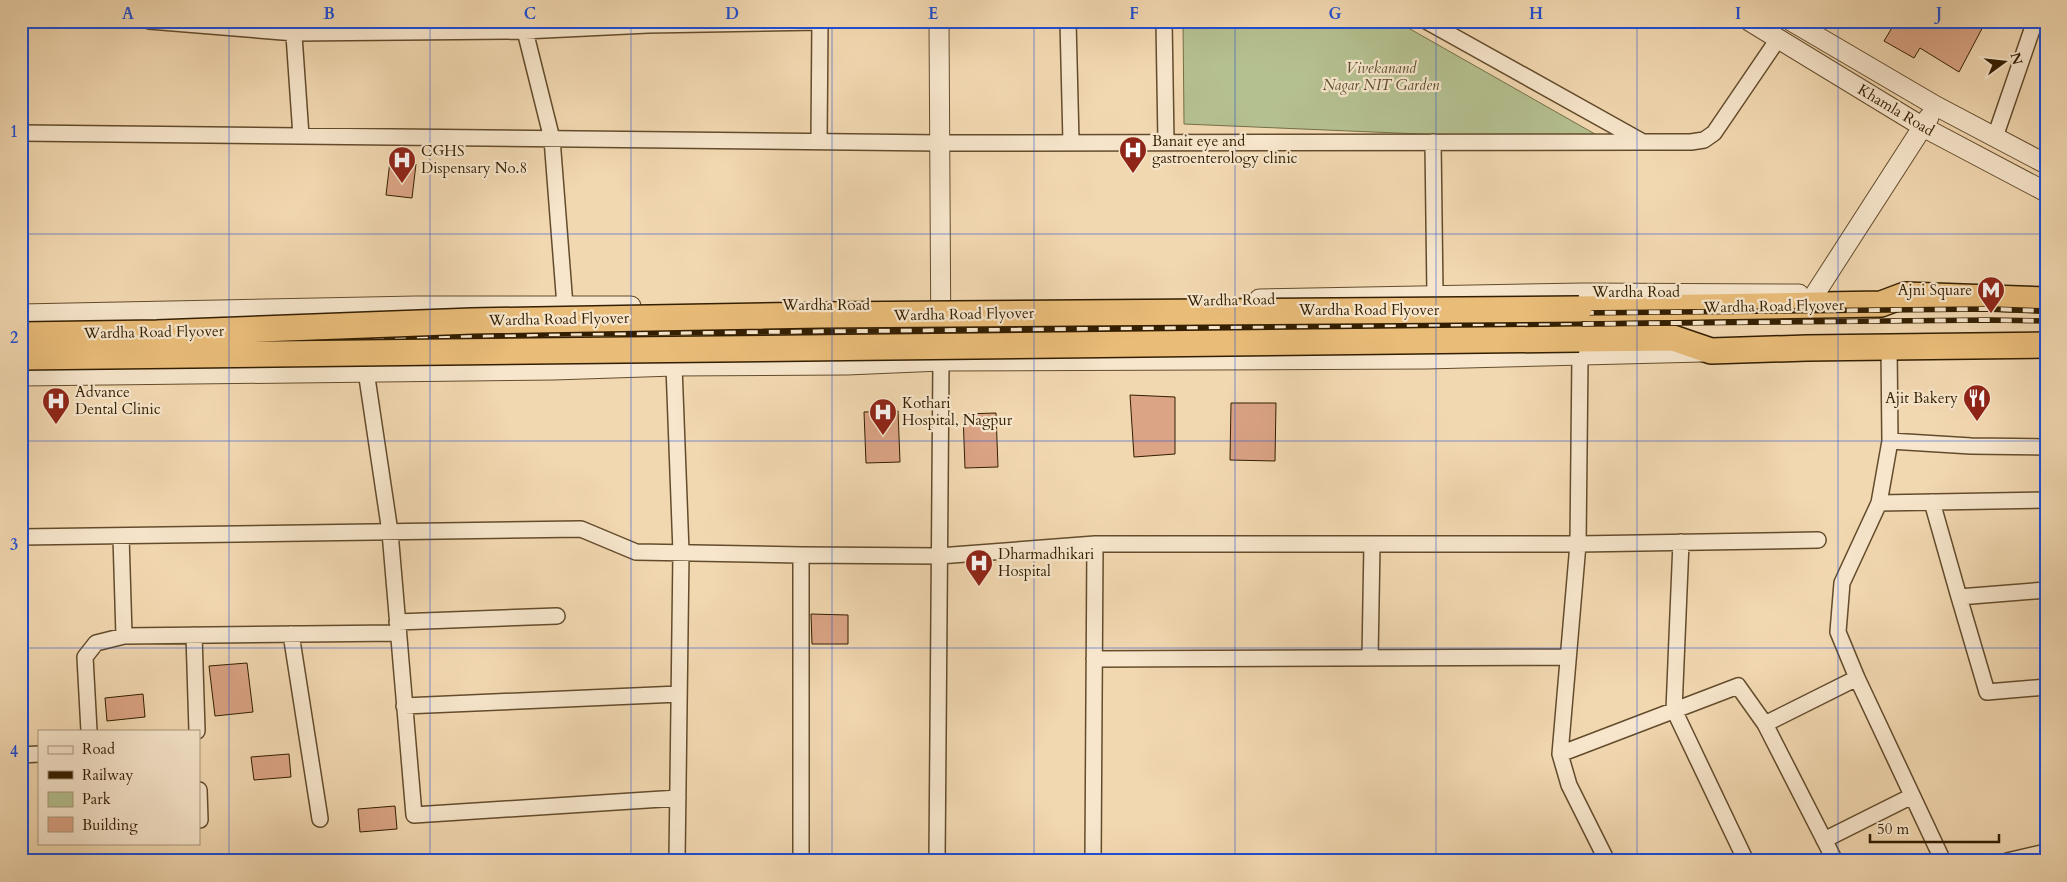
<svg xmlns="http://www.w3.org/2000/svg" width="2067" height="882" font-family="Cardo,serif">
  <rect width="100%" height="100%" fill="#f2d8b1"/>
  <filter id="stains"><feTurbulence type="fractalNoise" baseFrequency=".004" numOctaves="4"/><feColorMatrix values="0 0 0 0 .2 0 0 0 0 .09 0 0 0 0 .02 0 0 0 .5 -.17"/></filter>
  <radialGradient id="worn" r=".72"><stop offset=".6" stop-color="#630" stop-opacity="0"/><stop offset="1" stop-color="#630" stop-opacity=".3"/></radialGradient>
  <!-- green -->
  <path fill="#b5c090" stroke="#746f48" d="M1183 21H1396L1609 142 1184 124Z"/>
  <!-- building -->
  <path fill="#dba485" stroke="#331e00" d="M1896 21H1986L1959 72 1920 48 1914 58 1884 41Z
    M390 161 416 164 412 198 386 195Z
    M1130 395 1175 397V454L1134 457Z
    M1231 403H1276L1275 461 1230 460Z
    M898 411 900 462 866 463 864 412Z
    M996 413 998 467 965 468 963 414Z
    M811 614 848 615V644H812Z
    M247 663 253 712 215 716 209 666Z
    M143 694 145 717 107 721 105 698Z
    M289 754 291 777 254 780 251 757Z
    M395 806 397 829 360 832 358 809Z"/>
  <g fill="none" stroke-linecap="round" stroke-linejoin="round">
    <!-- minor casing -->
    <g stroke="#634c2c" stroke-width="18">
      <path id="minor" d="M149 21 295 33 524 31 648 25 820 22
        M293 21 301 136
        M1068 21 1071 142
        M1164 21 1166 142
        M1426 21 1643 142H1691L1704 140 1714 133 1778 39
        M523 23 552 139 565 306
        M21 133 940 143 1643 142
        M1995 137 2035 21
        M819 141 820 21
        M1433 142 1435 295
        M1889 348 1890 441
        M1580 356 1578 544 1560 754 1569 785 1607 861
        M674 366 681 552 677 861
        M366 371 390 532 414 815 678 798
        M1932 502 1959 597 2046 590
        M1879 503 1890 441 1971 446 2046 447
        M121 536 124 636
        M21 537 581 529 636 552 801 555 939 556 1095 544H1578L1818 540
        M1681 542 1674 710 1746 861
        M1959 597 1987 692 2046 687
        M397 622 557 616
        M291 634 320 819
        M194 635 197 731
        M1370 658 1372 544
        M1094 659 1568 657
        M404 706 679 694
        M1765 724 1857 678
        M89 731 85 657 96 643 124 636 398 633
        M1560 754 1738 686 1765 724 1835 861
        M21 755 39 754
        M199 790 200 820
        M1824 840 1912 796
        M801 861V555
        M937 861 941 361
        M1093 861 1095 544
        M1943 861 1857 678 1838 632 1842 583 1879 503 2046 500
        M2007 861 2046 852"/>
    </g>
    <!-- tertiary casing -->
    <g stroke="#634c2c" stroke-width="21">
      <path id="tertiary" d="M939 21 941 360
        M1749 21 1923 127 2046 192
        M1791 21 1936 106 2046 164
        M1815 294 1929 117
        M1259 299 1583 293 1799 294
        M21 314 416 306H631
        M21 376 554 370 674 366 847 365 941 361 1426 359 1702 352"/>
    </g>
    <!-- trunk casing -->
    <g stroke="#331e00" stroke-width="28">
      <path id="trunk" d="M1579 309 1881 304 1905 295 2046 300
        M1579 339 1673 338 1711 351 1807 348 2046 345"/>
    </g>
    <!-- minor -->
    <use href="#minor" stroke="#f7e6cc" stroke-width="15"/>
    <!-- tertiary -->
    <use href="#tertiary" stroke="#f7e6cc" stroke-width="19"/>
    <!-- trunk -->
    <use href="#trunk" stroke="#e9bc78" stroke-width="25"/>
    <!-- rail casing -->
    <g stroke="#331e00" stroke-width="5.5">
      <path id="rail" d="M21 337 550 323 1991 309 2046 311
        M21 349 550 334 1991 320 2046 321"/>
    </g>
    <!-- rail -->
    <use href="#rail" stroke="#f7e6cc" stroke-width="4" stroke-dasharray="11" stroke-linecap="butt"/>
    <!-- trunk-bridge casing -->
    <g stroke="#331e00" stroke-width="28" stroke-linecap="butt">
      <path id="trunk-bridge" d="M21 335 157 333 472 321 821 315 1579 309
        M21 357 1579 339"/>
    </g>
    <!-- trunk-bridge -->
    <use href="#trunk-bridge" stroke="#e9bc78" stroke-width="25"/>
  </g>
  <!-- grid -->
  <path fill="none" stroke="#1d4ed8" stroke-width="1" stroke-opacity="0.55" d="M229 21V861M430 21V861M631 21V861M832 21V861M1034 21V861M1235 21V861M1436 21V861M1637 21V861M1838 21V861M21 234H2046M21 441H2046M21 648H2046"/>
  <!-- icons -->
  <defs>
    <g id="hospital-pin" transform="scale(1.4375)"><path d="M0 17L-7.5 6A9.5 9.5 0 1 1 7.5 6Z" fill="#8f2418" stroke="#f7e6cc"/><path d="M-5-5h3v3.5h4V-5h3V5h-3V1.5h-4V5h-3Z" fill="#fff"/></g>
    <g id="metro-pin" transform="scale(1.4375)"><path d="M0 17L-7.5 6A9.5 9.5 0 1 1 7.5 6Z" fill="#8f2418" stroke="#f7e6cc"/><path d="M-5.5 5V-5H-3L0 0L3-5H5.5V5H3V-.5L0 4L-3-.5V5Z" fill="#fff"/></g>
    <g id="restaurant-pin" transform="scale(1.4375)"><path d="M0 17L-7.5 6A9.5 9.5 0 1 1 7.5 6Z" fill="#8f2418" stroke="#f7e6cc"/><path d="M-5-6h1v4h1v-4h1v4h1v-4h1v5L-1.5 .5V6h-2V.5L-5-1ZM5-6V6H3V1.5H1.5Q1.5-4 5-6Z" fill="#fff"/></g>
  </defs>
  <g fill-rule="evenodd">
    <use href="#hospital-pin" x="1133" y="150"/>
    <use href="#hospital-pin" x="402" y="160"/>
    <use href="#metro-pin" x="1991" y="290"/>
    <use href="#restaurant-pin" x="1977" y="398"/>
    <use href="#hospital-pin" x="56" y="401"/>
    <use href="#hospital-pin" x="883" y="412"/>
    <use href="#hospital-pin" x="979" y="563"/>
  </g>
  <g text-anchor="middle" stroke-width="4.5" stroke-linejoin="round" paint-order="stroke">
    <!-- park labels -->
    <g font-size="15" font-style="italic" fill="#5a4f2b" stroke="#f7e6cc">
      <text x="1381" y="73">Vivekanand<tspan x="1381" dy="17">Nagar NIT Garden</tspan></text>
    </g>
    <!-- street labels -->
    <g font-size="15" fill="#331e00" stroke="#f7e6cc">
      <text transform="translate(1896 110) rotate(31)" y="5">Khamla Road</text>
      <text x="1636" y="297">Wardha Road</text>
      <text transform="translate(1231 300) rotate(-1)" y="5">Wardha Road</text>
      <text x="826" y="310">Wardha Road</text>
      <text transform="translate(1774 306) rotate(-1)" y="5">Wardha Road Flyover</text>
      <text x="1369" y="315">Wardha Road Flyover</text>
      <text transform="translate(964 314) rotate(-1)" y="5">Wardha Road Flyover</text>
      <text transform="translate(559 319) rotate(-1)" y="5">Wardha Road Flyover</text>
      <text transform="translate(154 332) rotate(-1)" y="5">Wardha Road Flyover</text>
    </g>
    <!-- poi labels -->
    <g font-size="15" fill="#331e00" stroke="#f7e6cc" text-anchor="start">
      <text x="1152" y="146">Banait eye and<tspan x="1152" dy="17">gastroenterology clinic</tspan></text>
      <text x="421" y="156">CGHS<tspan x="421" dy="17">Dispensary No.8</tspan></text>
      <text x="1972" y="295" text-anchor="end">Ajni Square</text>
      <text x="75" y="397">Advance<tspan x="75" dy="17">Dental Clinic</tspan></text>
      <text x="1958" y="403" text-anchor="end">Ajit Bakery</text>
      <text x="902" y="408">Kothari<tspan x="902" dy="17">Hospital, Nagpur</tspan></text>
      <text x="998" y="559">Dharmadhikari<tspan x="998" dy="17">Hospital</tspan></text>
    </g>
  </g>
  <!-- margin -->
  <rect width="2067" height="882" fill="none" stroke="#f2d8b1" stroke-width="55"/>
  <!-- legend -->
  <rect x="38" y="730" width="162" height="115" fill="#f7e6cc" stroke="#a9967a"/>
  <rect x="48" y="746" width="25" height="8" fill="#f7e6cc" stroke="#a9967a"/>
  <text x="82" y="754" font-size="15" fill="#331e00">Road</text>
  <rect x="48" y="771" width="25" height="8" fill="#331e00" stroke="#a9967a"/>
  <text x="82" y="780" font-size="15" fill="#331e00">Railway</text>
  <rect x="48" y="792" width="25" height="15" fill="#b5c090" stroke="#a9967a"/>
  <text x="82" y="804" font-size="15" fill="#331e00">Park</text>
  <rect x="48" y="817" width="25" height="15" fill="#dba485" stroke="#a9967a"/>
  <text x="82" y="830" font-size="15" fill="#331e00">Building</text>
  <!-- north arrow -->
  <g transform="translate(2004 62) rotate(75)" stroke="#f7e6cc" stroke-width="4" paint-order="stroke">
  <path d="M0-4L9 19L0 12L-9 19Z" fill="#331e00"/>
  <text y="-8" font-size="14" font-weight="bold" text-anchor="middle" fill="#331e00">N</text>
  </g>
  <!-- scale -->
  <path d="M1870 834v8h129v-8" fill="none" stroke="#331e00" stroke-width="2.5"/>
  <text x="1877" y="834" font-size="15" fill="#331e00" stroke="#f7e6cc" stroke-width="4" paint-order="stroke">50 m</text>
  <rect x="28" y="28" width="2012" height="826" fill="none" stroke="#1d4ed8" stroke-width="2"/>
  <g font-size="16" text-anchor="middle" font-weight="bold" fill="#1d4ed8">
    <text x="128" y="19">A</text>
    <text x="329" y="19">B</text>
    <text x="530" y="19">C</text>
    <text x="732" y="19">D</text>
    <text x="933" y="19">E</text>
    <text x="1134" y="19">F</text>
    <text x="1335" y="19">G</text>
    <text x="1536" y="19">H</text>
    <text x="1738" y="19">I</text>
    <text x="1939" y="19">J</text>
    <text x="14" y="137">1</text>
    <text x="14" y="343">2</text>
    <text x="14" y="550">3</text>
    <text x="14" y="757">4</text>
  </g>
  <rect width="100%" height="100%" filter="url(#stains)"/>
  <rect width="100%" height="100%" fill="url(#worn)"/>
</svg>
